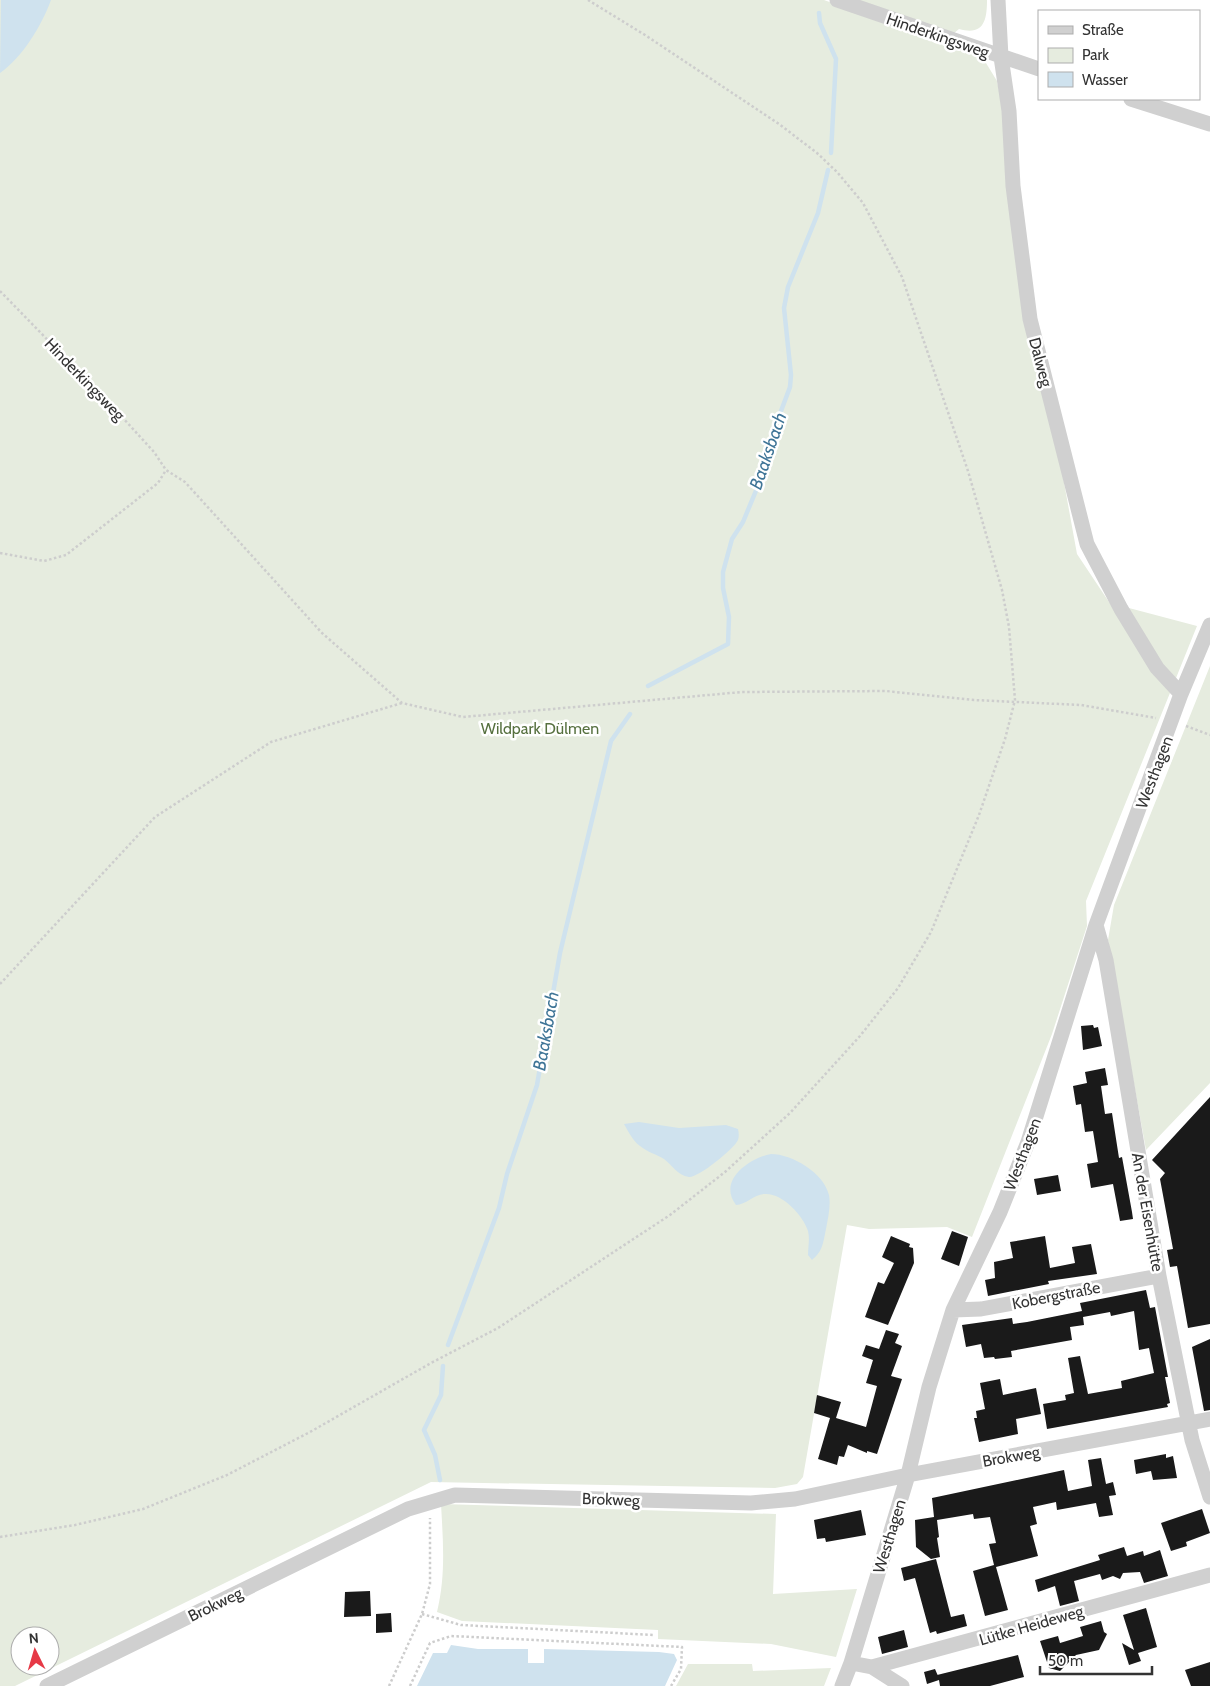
<svg xmlns="http://www.w3.org/2000/svg" width="1210" height="1686" font-family="Cabin,sans-serif">
  <rect width="100%" height="100%" fill="#fff"/>
  <!-- green -->
  <path fill="#e6ecdf" fill-rule="evenodd" d="M0 0H824L976 55 986 63 997 81 1006 127 1011 191 1077 554 1113 608H1129L1197 626 1086 901 1087 926 1052 1034 972 1237 947 1227 869 1229 847 1225 803 1477 797 1484 775 1488 431 1482 15 1686H0ZM20 1636H50V1666H20Z
    M850 0H987C987 20 984 36 959 29L953 34Z
    M1210 666V1083L1146 1150 1108 940 1114 905Z
    M441 1504 776 1514 773 1594 857 1589 836 1657 771 1644 658 1639V1630L462 1621 437 1612C446 1575 443 1541 441 1504Z
    M688 1664H752L753 1671 831 1668 824 1686H676Z"/>
  <!-- water -->
  <path fill="#cfe2ee" d="M1 0H51C42 25 22 58 0 73Z
    M639 1122 679 1128 726 1125 738 1129C739 1133 739 1137 738 1140 734 1149 698 1178 689 1177 677 1175 672 1165 664 1159 656 1154 647 1152 640 1146 633 1141 628 1131 624 1124Z
    M771 1154C792 1154 824 1173 829 1195 831 1206 828 1218 826 1229 823 1243 823 1251 812 1260L808 1255C808 1247 810 1239 808 1231 803 1215 782 1193 765 1194 754 1194 746 1205 736 1205 717 1180 750 1158 771 1154Z
    M451 1645 478 1649H528V1663H544V1649L659 1652 674 1654 677 1660 665 1686H417L433 1653H447Z"/>
  <g fill="none" stroke-linecap="round" stroke-linejoin="round">
    <!-- stream -->
    <path stroke="#cfe2ee" stroke-width="4.5" d="M819 13 820 23 836 59 831 153
      M648 686 728 644 729 617 723 588V572L732 539 743 522 765 469 769 443 790 387 791 375 784 308 788 287 818 213 828 170
      M448 1345 499 1208 507 1174 537 1085 560 953 611 741 630 714
      M440 1480 435 1455 424 1430 441 1395 443 1366"/>
  </g>
  <!-- building -->
  <path fill="#1a1a1a" d="M1093 1025 1094 1028 1098 1027 1102 1046 1083 1050 1081 1026Z
    M1105 1068 1108 1085 1101 1086 1105 1114 1112 1113 1119 1158 1122 1157 1132 1212 1133 1219 1120 1221 1113 1184 1091 1188 1087 1164 1098 1162 1093 1131 1085 1132 1081 1104 1076 1105 1073 1086 1087 1083 1085 1072Z
    M1210 1097V1324L1188 1328 1177 1266 1170 1267 1167 1250 1173 1249 1160 1179 1165 1173 1152 1160Z
    M1058 1175 1061 1191 1037 1195 1034 1179Z
    M952 1231 968 1237 959 1266 941 1259Z
    M891 1236 910 1244 909 1247 913 1248 914 1263 888 1325 865 1317 878 1282 884 1284 894 1263 882 1257Z
    M1045 1236 1050 1268 1075 1263 1072 1247 1091 1244 1097 1274 1048 1281 1049 1284 988 1296 985 1280 995 1278 994 1262 1013 1258 1010 1242Z
    M1146 1290 1150 1308 1155 1307 1168 1377H1165L1170 1403 1167 1404 1168 1407 1047 1429 1043 1404 1066 1400 1065 1395 1074 1393 1068 1358 1080 1356 1088 1394 1122 1388 1121 1381 1154 1373 1149 1348 1139 1350 1134 1311 1111 1316 1110 1312 1083 1317 1084 1325 1070 1327 1072 1340 1011 1351 1012 1357 995 1359 994 1357 984 1358 981 1344 966 1347 962 1325 1012 1318 1013 1324 1027 1322 1082 1311 1080 1303Z
    M886 1330 899 1334 895 1343 902 1346 891 1376 902 1379 877 1454 867 1451V1453L848 1445 844 1457 839 1456 837 1465 818 1459 830 1418 814 1413 817 1395 841 1402 836 1418 866 1427 877 1386 866 1383 873 1360 862 1356 866 1345 879 1349Z
    M1210 1339V1410L1204 1411 1192 1347Z
    M1000 1379 1003 1395 1036 1388 1041 1414 1016 1419 1018 1434 979 1442 974 1418H977L976 1411 985 1409 980 1383Z
    M1166 1454V1458L1173 1456 1177 1478 1153 1480 1151 1471 1136 1474 1134 1460Z
    M1101 1458 1106 1484 1113 1482 1116 1495 1109 1496 1113 1515 1099 1517 1096 1503 1057 1510 1056 1502 1033 1507 1037 1524 1030 1526 1038 1556 996 1567 1008 1610 985 1616 973 1571 994 1565 989 1544 996 1543 990 1517 974 1519 973 1514 937 1520 939 1537 937 1538 940 1557 931 1559 916 1547 915 1520 934 1517 932 1498 1064 1470 1068 1491 1092 1486 1088 1460Z
    M1202 1509 1210 1533 1186 1542 1187 1546 1171 1551 1161 1523Z
    M861 1510 866 1535 826 1542 825 1538 817 1539 814 1520Z
    M1124 1547 1127 1556 1143 1551 1144 1556 1160 1550 1168 1576 1144 1583 1140 1572 1123 1573 1120 1579 1113 1576 1102 1580 1100 1574 1074 1581 1079 1601 1060 1606 1055 1586 1038 1592 1035 1580 1100 1560 1098 1555Z
    M936 1559 951 1617 964 1614 967 1626 937 1634 936 1631 930 1633 915 1578 904 1581 901 1568Z
    M370 1591 371 1616 344 1617 345 1592Z
    M1146 1608 1157 1647 1138 1653 1141 1661 1129 1665 1122 1643 1134 1650 1123 1615Z
    M391 1613 392 1632 376 1633V1614Z
    M1101 1621 1104 1632 1107 1634 1099 1650 1076 1655 1060 1671 1049 1668 1040 1641 1058 1636 1060 1643 1083 1636 1080 1627Z
    M904 1630 908 1647 882 1654 878 1637Z
    M1018 1655 1024 1677 990 1686H940L939 1680 927 1684 924 1672 935 1669 938 1676 937 1675Z
    M1210 1662V1686H1191L1185 1670Z"/>
  <g fill="none" stroke-linecap="round" stroke-linejoin="round">
    <!-- path -->
    <path stroke="#cdcdcd" stroke-width="2.5" stroke-dasharray="2.5 2.5" stroke-linecap="butt" d="M0 291 112 406 154 452 166 470 185 482 322 633 402 703 463 717 742 692 886 691 974 700 1081 705 1156 718
      M0 553 44 561 66 555 158 483 166 470
      M1186 726 1210 735
      M0 984 155 817 271 742 402 703
      M0 1537 75 1525 143 1509 227 1475 310 1432 431 1363 498 1328 670 1215 725 1172 790 1113 860 1036 898 988 931 932 979 815 1005 739 1015 700 1009 627 1002 590 968 471 902 277 863 203 837 172 817 153 779 124 645 35 588 0
      M422 1614 461 1625 654 1635
      M389 1686 422 1614 430 1584V1518
      M410 1686 430 1643 451 1636 682 1647 681 1669 671 1686"/>
    <!-- minor -->
    <path stroke="#d0d0d0" stroke-width="15" d="M837 0 1039 69
      M998 0 1001 57 1009 111 1013 186 1030 319 1087 544 1121 609 1157 668 1181 694
      M1131 99 1210 124
      M1096 925 1106 960 1159 1276 1192 1440 1210 1497
      M953 1310 981 1309 1159 1276
      M851 1663 872 1667 1210 1575
      M872 1667 902 1686
      M47 1686 408 1509 455 1495 751 1503 795 1499 908 1475 1210 1419
      M842 1686 851 1663 908 1475 929 1387 953 1310 1000 1212 1028 1142 1096 925 1181 694 1210 625"/>
  </g>
  <g text-anchor="middle" stroke-width="5" stroke-linejoin="round" paint-order="stroke">
    <!-- street labels -->
    <g font-size="16" fill="#333" stroke="#fff">
      <text transform="translate(938 35) rotate(19)" y="6">Hinderkingsweg</text>
      <text transform="translate(1041 362) rotate(75)" y="6">Dalweg</text>
      <text transform="translate(85 379) rotate(46)" y="6">Hinderkingsweg</text>
      <text transform="translate(1154 772) rotate(-69)" y="6">Westhagen</text>
      <text transform="translate(1022 1154) rotate(-69)" y="6">Westhagen</text>
      <text transform="translate(1148 1212) rotate(80)" y="6">An der Eisenhütte</text>
      <text transform="translate(1056 1295) rotate(-11)" y="6">Kobergstraße</text>
      <text transform="translate(1011 1456) rotate(-10)" y="6">Brokweg</text>
      <text transform="translate(611 1499) rotate(2)" y="6">Brokweg</text>
      <text transform="translate(889 1536) rotate(-73)" y="6">Westhagen</text>
      <text transform="translate(215 1604) rotate(-26)" y="6">Brokweg</text>
      <text transform="translate(1031 1625) rotate(-16)" y="6">Lütke Heideweg</text>
    </g>
    <!-- park labels -->
    <g font-size="16" fill="#56703f" stroke="#fff">
      <text x="540" y="734">Wildpark Dülmen</text>
    </g>
    <!-- water labels -->
    <g font-size="18" font-style="italic" fill="#3f7597" stroke="#fff">
      <text transform="translate(768 451) rotate(-71)" y="6">Baaksbach</text>
      <text transform="translate(546 1031) rotate(-80)" y="6">Baaksbach</text>
    </g>
  </g>
  <!-- legend -->
  <rect x="1038" y="10" width="162" height="90" fill="#ffffff" stroke="#adadad"/>
  <rect x="1048" y="26" width="25" height="8" fill="#d0d0d0" stroke="#adadad"/>
  <text x="1082" y="35" font-size="15" fill="#333333">Straße</text>
  <rect x="1048" y="48" width="25" height="15" fill="#e6ecdf" stroke="#adadad"/>
  <text x="1082" y="60" font-size="15" fill="#333333">Park</text>
  <rect x="1048" y="72" width="25" height="15" fill="#cfe2ee" stroke="#adadad"/>
  <text x="1082" y="85" font-size="15" fill="#333333">Wasser</text>
  <!-- north arrow -->
  <g transform="translate(35 1651) rotate(355)"><circle r="24" fill="#ffffff" stroke="#adadad"/>
  <path d="M0-4L9 19L0 12L-9 19Z" fill="#e63946"/>
  <text y="-8" font-size="14" font-weight="bold" text-anchor="middle" fill="#333333">N</text>
  </g>
  <!-- scale -->
  <path d="M1040 1666v8h112v-8" fill="none" stroke="#333333" stroke-width="2.5"/>
  <text x="1048" y="1666" font-size="15" fill="#333333" stroke="#ffffff" stroke-width="4" paint-order="stroke">50 m</text>
</svg>
